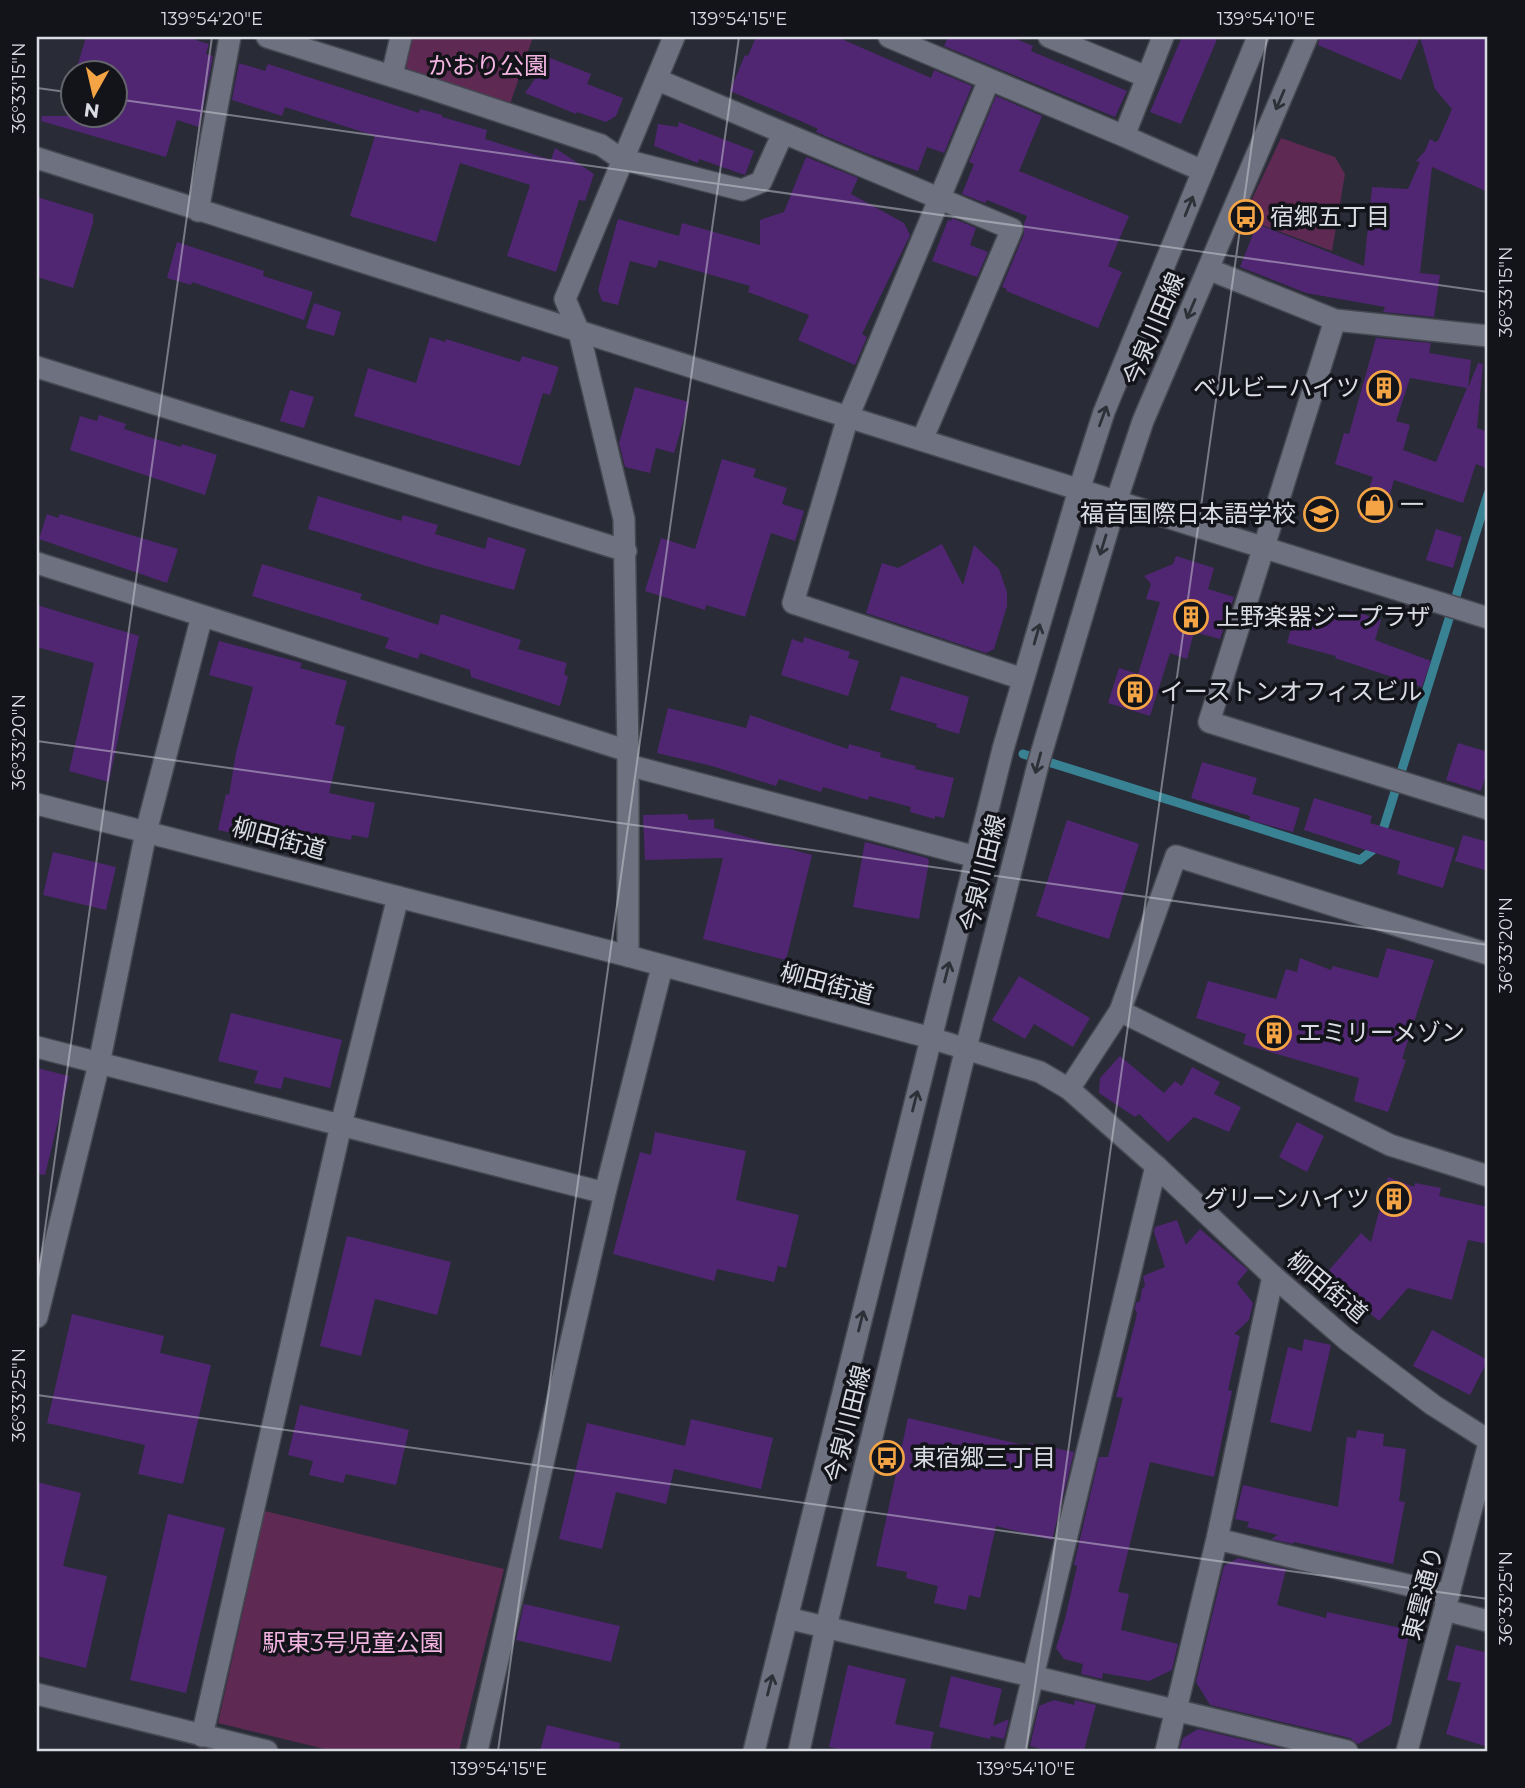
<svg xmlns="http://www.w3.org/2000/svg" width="1525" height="1788" font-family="Montserrat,'Noto Sans JP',sans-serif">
  <rect width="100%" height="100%" fill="#292b37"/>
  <!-- green -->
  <path fill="#5e2952" d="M407 37H533L510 104 409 71 402 61Z
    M1281 138 1335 157 1345 174 1332 251 1243 218Z
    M265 1511 504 1569 459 1751H333L218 1723Z"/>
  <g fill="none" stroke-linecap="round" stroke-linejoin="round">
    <!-- stream -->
    <path stroke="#398293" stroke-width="9" d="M1023 754 1360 860 1378 846 1488 494"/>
  </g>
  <!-- building -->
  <path fill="#502672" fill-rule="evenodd" d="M86 37H186L209 44 206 54 213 56 199 127 177 120 166 157 41 121 42 116H116V74H75Z
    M756 37H837L931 78 934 70 972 86 944 153 927 147 918 171 868 154 816 132 818 129 803 122 730 91 745 55 748 56Z
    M948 37H1011L1033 46 1031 51 1127 91 1115 117 944 46Z
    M1182 37H1218L1181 124 1150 112Z
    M1320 37H1420L1401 80 1318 45Z
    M1420 37H1488V192L1432 167 1420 273 1440 275 1434 317 1383 312 1385 307 1306 293 1240 267 1257 224 1364 266 1372 187 1408 189 1420 162 1416 161 1425 151 1430 139 1435 142 1438 141 1452 109 1435 89Z
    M545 56 591 74 587 84 623 98 616 116 606 122 577 112 576 114 525 93 539 73Z
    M239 63 265 71 268 64 419 113 420 109 442 115V117L487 130 485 139 551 160 555 148 594 174 585 201 579 200 556 272 507 256 530 185 460 163 436 242 350 216 375 136 285 107 282 116 232 100Z
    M996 96 1042 116 1019 171 1129 216 1108 266 1122 272 1098 328 1006 291 1007 289 1002 287 1024 234V224L1027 216 987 200 985 203 962 194 974 164 969 162Z
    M679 122 754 151 745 175 699 159 698 163 654 146 658 124 678 127Z
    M806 157 858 178 851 194 904 223 910 235 862 334 867 337 855 365 798 340 809 315 748 292 750 286 659 260 656 268 630 261 618 305 602 301 598 290 618 219 679 236 682 223 760 245V220L784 212Z
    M37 197 93 214V223L73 288 37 277Z
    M952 218 976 228 970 245 988 252 977 277 932 261 948 220 951 221Z
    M177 242 264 271 263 276 313 292 304 320 192 282 191 285 167 278Z
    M314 303 341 312 334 336 306 328Z
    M430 337 445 342 446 339 520 362 522 356 559 367 550 395 543 393 520 466 354 416 368 368 416 383Z
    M1376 338 1431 343 1429 353 1471 360 1468 388 1478 363 1483 364 1477 428 1488 432V469L1476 464 1463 503 1394 480 1381 524 1359 517 1373 477 1335 464 1344 433 1349 434ZM1410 378 1467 388 1436 462 1403 450 1410 425 1396 421Z
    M635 387 689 402 674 453 656 448 650 473 625 467 619 443Z
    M290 390 314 397 304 428 280 421Z
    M99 415 126 424 124 429 181 447 182 444 217 455 205 495 70 450 80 416 97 421Z
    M722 459 756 469 753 477 787 488 782 504 804 511 795 541 771 533 745 617 706 605 705 610 645 591 661 538 695 549Z
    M318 496 401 521 403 515 438 525 435 534 485 549 488 537 526 549 514 590 426 566 308 529Z
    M47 514 58 518 60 514 178 549 167 583 39 539Z
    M1436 529 1462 537 1453 568 1426 560Z
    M942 544 963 585 974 545 999 569 1007 592V606L994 649 986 653 866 613 882 563 898 568Z
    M1176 556 1214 568 1208 589 1234 597 1220 639 1194 632 1187 659 1170 653 1150 716 1108 703 1119 668 1138 674 1160 602 1146 599 1151 584 1144 576 1173 564Z
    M262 564 362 594 360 599 438 625 441 614 521 640 518 649 567 663 564 674 568 677 560 706 471 677 470 670 420 653 418 659 385 648 389 638 252 596Z
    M37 605 139 636 109 782 69 771 94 663 37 647Z
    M1297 609 1347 620 1350 610 1381 620 1375 640 1431 661 1422 687 1335 658 1336 656 1287 643Z
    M804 637 850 652 848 658 859 661 848 696 781 675 792 639 803 643Z
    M219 641 302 663 300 668 347 681 335 724 345 727 329 793 375 803 368 838 352 835 351 840 316 833 312 853 284 846 267 823 242 835 218 830 226 794 229 795 236 753 253 687 209 675Z
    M901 676 969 697 959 734 936 727 937 724 890 710Z
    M668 708 746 728 750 715 848 749 849 744 881 753 880 757 916 766 915 769 954 778 944 818 935 816V819L910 812 911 807 869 796 868 800 823 787 821 792 779 779 776 786 712 766 657 753Z
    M1458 743 1488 752V768L1481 791 1446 780Z
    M1202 762 1257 778 1252 794 1300 808 1293 832 1249 820 1250 816 1191 798Z
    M1314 798 1372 816 1370 823 1455 848 1443 888 1397 874 1400 861 1304 830Z
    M687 814 689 820 714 819V828L812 855 786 960 703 939 723 858 645 860 643 815Z
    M1067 820 1139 844 1109 939 1036 916Z
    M1463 835 1488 842V871L1455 861Z
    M865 842 927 858 929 861 919 919 853 907Z
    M53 852 116 867 106 910 43 895Z
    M1387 948 1434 960 1402 1059 1406 1060 1388 1112 1354 1101 1359 1078 1243 1044 1246 1034 1196 1018 1208 981 1276 999 1286 969 1297 972 1300 958 1331 970 1333 966 1378 978Z
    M1019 976 1090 1018 1073 1047 1034 1024 1025 1039 992 1020Z
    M231 1013 342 1040 330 1088 284 1077 281 1089 254 1083 258 1071 218 1061Z
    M1120 1056 1164 1093 1175 1081 1182 1086 1192 1067 1220 1082 1214 1094 1241 1107 1229 1132 1194 1117 1168 1142 1139 1114 1135 1117 1099 1093 1100 1078Z
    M37 1068 69 1076 45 1175 37 1174Z
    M1297 1122 1324 1136 1307 1172 1279 1157Z
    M655 1132 746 1151 736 1200 799 1215 786 1268 778 1266 774 1282 717 1269 714 1281 613 1254 640 1152 651 1155Z
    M1388 1177 1414 1187 1415 1183 1441 1188 1439 1196 1488 1207V1244L1468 1240 1452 1300 1408 1288 1379 1321 1325 1275 1361 1233 1371 1242Z
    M1177 1220 1186 1245 1200 1229 1248 1270 1237 1283 1253 1303 1249 1320 1234 1334 1240 1336 1228 1390 1232 1391 1214 1477 1150 1462 1118 1592 1129 1594 1121 1630 1178 1644 1172 1670 1149 1681 1103 1673 1102 1679 1081 1674 1083 1664 1064 1659 1056 1648 1065 1619 1077 1566 1074 1565 1099 1457H1108L1123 1398 1116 1397 1137 1314 1135 1309 1136 1303 1140 1301 1142 1289 1145 1286 1143 1276 1165 1267 1154 1232 1155 1227Z
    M347 1236 451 1262 437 1315 375 1299 361 1356 320 1346Z
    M72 1314 164 1336 160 1353 211 1365 183 1484 138 1474 145 1445 47 1423Z
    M1432 1330 1488 1360 1470 1395 1413 1366Z
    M1304 1339 1331 1345 1311 1432 1270 1422 1288 1347 1302 1351Z
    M300 1405 409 1430 396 1485 346 1474 343 1483 309 1475 313 1461 288 1455Z
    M908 1418 1028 1446 1029 1443 1074 1452 1052 1540 996 1526 980 1598 969 1595 966 1610 934 1603 938 1586 906 1578 907 1572 876 1566Z
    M691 1419 773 1438 761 1489 674 1469 666 1504 616 1492 602 1549 559 1539 587 1423 685 1446Z
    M1357 1430 1384 1434 1383 1446 1406 1449 1399 1501 1405 1502 1393 1564 1294 1542 1293 1544 1271 1539 1278 1535 1247 1527 1249 1522 1235 1519 1243 1485 1338 1507 1347 1437 1356 1438Z
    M37 1482 81 1493 63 1566 107 1576 86 1668 37 1656Z
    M168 1514 225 1528 186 1693 130 1680Z
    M1238 1558 1286 1569 1277 1605 1326 1618 1327 1612 1410 1630 1391 1724 1358 1744 1350 1738 1210 1705 1196 1682 1224 1566Z
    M524 1604 620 1626 611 1662 516 1640Z
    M1456 1645 1488 1653V1747L1446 1734 1461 1683 1447 1680Z
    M848 1665 906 1679 895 1724 934 1732 930 1751H849L829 1747Z
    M951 1676 1002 1689 993 1726 1009 1719 1004 1739 991 1736 990 1739 939 1727Z
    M1054 1700 1074 1705 1075 1700 1096 1705 1084 1751H1051L1030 1746 1039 1706Z
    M547 1725 620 1743 619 1751H540Z
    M1198 1729 1291 1751H1179L1183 1738Z"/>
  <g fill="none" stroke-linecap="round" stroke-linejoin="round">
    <!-- minor casing -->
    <g stroke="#464851" stroke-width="24">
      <path id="minor" d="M267 37 423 86 601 145 621 159 742 190 761 182 783 133
        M889 37 1124 136 1163 37
        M1049 37 1147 77
        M392 75 401 37
        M658 80 1012 229 922 440
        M989 80 848 417 793 603 1023 679
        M1124 136 1203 171
        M198 211 230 37
        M1208 269 1335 320
        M1488 336 1335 320 1209 722 1488 809
        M37 367 626 551
        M37 563 628 751
        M628 765 976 857
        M628 956V751L624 519 579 332 565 299 674 37
        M1120 1011 1390 1145 1488 1176
        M37 1047 605 1193
        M1069 1089 1120 1011 1176 856 1488 954
        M37 1317 99 1064 146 832 202 616
        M1217 1539 1449 1595
        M1445 1610 1488 1621
        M787 1618 1347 1751
        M37 1694 267 1751
        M202 1736 341 1125 398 897
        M477 1751 605 1193 662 967
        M1015 1751 1156 1166
        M1166 1751 1217 1539 1273 1276"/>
    </g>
    <!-- tertiary casing -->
    <g stroke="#464851" stroke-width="24">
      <path id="tertiary" d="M37 158 848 417 1488 618
        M37 804 628 956 931 1038 1040 1072 1069 1089 1156 1166 1273 1276 1347 1340 1433 1405 1488 1440
        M754 1751 1003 749 1079 490 1104 412 1258 37
        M799 1751 826 1627 966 1048 1039 761 1116 502 1143 421 1307 37
        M1407 1751 1488 1447"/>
    </g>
    <!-- minor -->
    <use href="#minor" stroke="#6e717f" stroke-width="21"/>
    <!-- tertiary -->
    <use href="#tertiary" stroke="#6e717f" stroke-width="21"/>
  </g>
  <!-- one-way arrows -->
  <defs><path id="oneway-shaft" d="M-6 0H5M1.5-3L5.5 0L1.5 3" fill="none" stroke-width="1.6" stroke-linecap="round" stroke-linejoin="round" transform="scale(1.75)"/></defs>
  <g stroke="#2e3038">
    <use href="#oneway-shaft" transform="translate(1280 100) rotate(113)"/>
    <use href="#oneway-shaft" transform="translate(1189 206) rotate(-68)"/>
    <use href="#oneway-shaft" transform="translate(1191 309) rotate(113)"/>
    <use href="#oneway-shaft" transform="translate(1103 416) rotate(-70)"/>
    <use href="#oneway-shaft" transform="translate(1103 545) rotate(107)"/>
    <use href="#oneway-shaft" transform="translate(1037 634) rotate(-74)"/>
    <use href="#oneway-shaft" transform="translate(1038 763) rotate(105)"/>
    <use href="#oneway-shaft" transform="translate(947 972) rotate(-76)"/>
    <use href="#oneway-shaft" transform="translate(915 1101) rotate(-76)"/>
    <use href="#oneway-shaft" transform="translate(861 1321) rotate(-76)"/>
    <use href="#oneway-shaft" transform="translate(770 1685) rotate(-76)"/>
  </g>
  <!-- ticks -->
  <path fill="none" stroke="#dadce4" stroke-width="2" stroke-opacity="0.45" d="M37 88 74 93M116 99 1488 292M37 741 1488 945M37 1286 212 37M37 1395 1488 1599M498 1751 739 37M1026 1751 1267 37"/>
  <!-- icons -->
  <defs>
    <g id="bus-ring" transform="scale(1.75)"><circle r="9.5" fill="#131419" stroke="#f4a444" stroke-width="1.5"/><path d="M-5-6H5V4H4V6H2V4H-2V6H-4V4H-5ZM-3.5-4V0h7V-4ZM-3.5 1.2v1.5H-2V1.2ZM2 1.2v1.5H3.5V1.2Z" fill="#f4a444"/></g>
    <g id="building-ring" transform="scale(1.75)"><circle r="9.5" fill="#131419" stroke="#f4a444" stroke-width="1.5"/><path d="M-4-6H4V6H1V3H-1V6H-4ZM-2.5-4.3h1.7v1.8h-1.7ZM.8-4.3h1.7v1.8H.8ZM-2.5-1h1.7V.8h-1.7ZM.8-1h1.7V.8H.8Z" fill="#f4a444"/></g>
    <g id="shop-ring" transform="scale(1.75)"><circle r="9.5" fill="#131419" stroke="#f4a444" stroke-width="1.5"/><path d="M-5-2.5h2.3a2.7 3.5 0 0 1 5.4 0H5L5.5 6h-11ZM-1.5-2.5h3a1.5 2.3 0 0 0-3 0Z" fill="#f4a444"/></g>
    <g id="school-ring" transform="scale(1.75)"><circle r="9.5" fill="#131419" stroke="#f4a444" stroke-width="1.5"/><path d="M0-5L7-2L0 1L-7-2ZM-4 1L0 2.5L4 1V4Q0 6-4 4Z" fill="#f4a444"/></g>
  </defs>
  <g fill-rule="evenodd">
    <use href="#bus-ring" x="1246" y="217"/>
    <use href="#building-ring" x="1384" y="388"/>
    <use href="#shop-ring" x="1375" y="505"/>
    <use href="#school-ring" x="1321" y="514"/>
    <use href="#building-ring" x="1191" y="617"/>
    <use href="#building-ring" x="1135" y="692"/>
    <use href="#building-ring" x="1274" y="1033"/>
    <use href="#building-ring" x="1394" y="1199"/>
    <use href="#bus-ring" x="887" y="1458"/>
  </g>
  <g text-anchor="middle" stroke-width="7" stroke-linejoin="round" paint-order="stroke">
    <!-- park labels -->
    <g font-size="24" fill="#f3b4e2" stroke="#131419">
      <text x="488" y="74">かおり公園</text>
      <text x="353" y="1651">駅東3号児童公園</text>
    </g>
    <!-- poi labels -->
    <g font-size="24" fill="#dadce4" stroke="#131419" text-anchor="start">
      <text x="1270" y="225">宿郷五丁目</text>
      <text x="1360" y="396" text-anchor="end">ベルビーハイツ</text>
      <text x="1400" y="513">一</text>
      <text x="1296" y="522" text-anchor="end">福音国際日本語学校</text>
      <text x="1216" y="625">上野楽器ジープラザ</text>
      <text x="1160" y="700">イーストンオフィスビル</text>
      <text x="1298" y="1041">エミリーメゾン</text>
      <text x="1370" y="1207" text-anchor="end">グリーンハイツ</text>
      <text x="912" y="1466">東宿郷三丁目</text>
    </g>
    <!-- street labels -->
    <g font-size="24" fill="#dadce4" stroke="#131419">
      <text transform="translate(1154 329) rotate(-67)" y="8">今泉川田線</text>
      <text transform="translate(279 839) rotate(15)" y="8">柳田街道</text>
      <text transform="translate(983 873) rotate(-76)" y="8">今泉川田線</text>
      <text transform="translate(827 984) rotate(15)" y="8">柳田街道</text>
      <text transform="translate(1327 1287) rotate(40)" y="8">柳田街道</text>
      <text transform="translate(848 1424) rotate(-76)" y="8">今泉川田線</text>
      <text transform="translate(1423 1593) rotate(-75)" y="8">東雲通り</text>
    </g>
  </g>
  <!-- border -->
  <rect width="1525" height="1788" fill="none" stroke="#131419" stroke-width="77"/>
  <!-- north arrow -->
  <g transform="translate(94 94) rotate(188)"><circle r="33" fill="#131419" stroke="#63646a" stroke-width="2"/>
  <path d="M0-5L12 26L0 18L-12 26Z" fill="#f4a444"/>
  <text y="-10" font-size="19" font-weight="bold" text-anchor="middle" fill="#dadce4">N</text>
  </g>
  <rect x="38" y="38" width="1448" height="1712" fill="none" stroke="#dadce4" stroke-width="2.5"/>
  <g font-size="18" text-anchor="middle" fill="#dadce4">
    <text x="212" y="25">139°54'20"E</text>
    <text x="739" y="25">139°54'15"E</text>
    <text x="1266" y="25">139°54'10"E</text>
    <text transform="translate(19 88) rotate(-90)" y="6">36°33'15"N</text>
    <text transform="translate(1506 292) rotate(-90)" y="6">36°33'15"N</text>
    <text transform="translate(19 742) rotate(-90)" y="6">36°33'20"N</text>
    <text transform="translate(1506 945) rotate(-90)" y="6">36°33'20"N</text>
    <text transform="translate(19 1395) rotate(-90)" y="6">36°33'25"N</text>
    <text transform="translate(1506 1598) rotate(-90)" y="6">36°33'25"N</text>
    <text x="499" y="1775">139°54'15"E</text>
    <text x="1026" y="1775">139°54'10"E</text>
  </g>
</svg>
